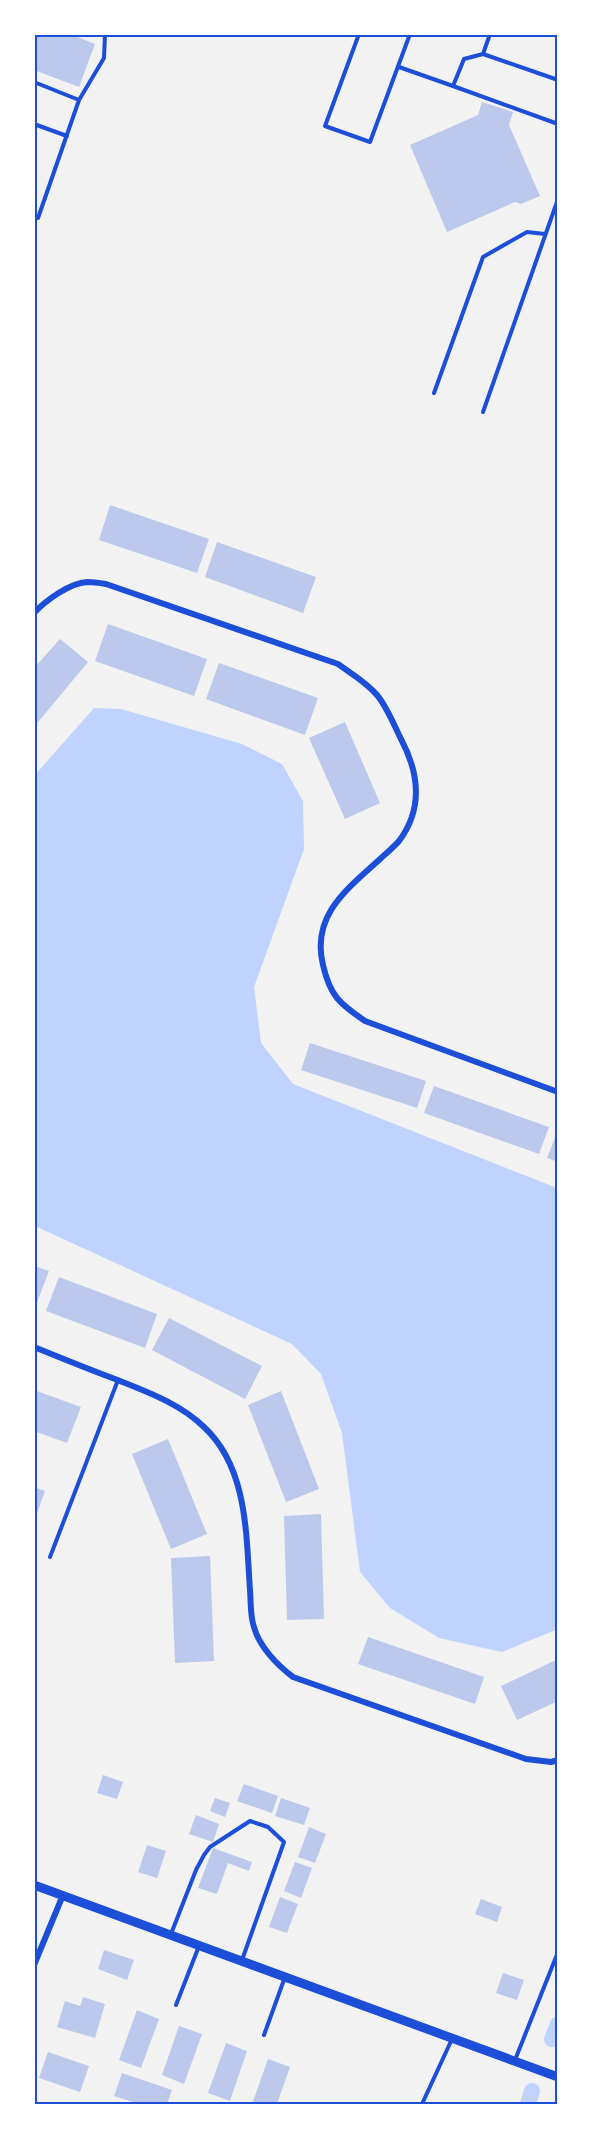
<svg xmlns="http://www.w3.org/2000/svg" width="592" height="2139" font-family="'Golos Text',sans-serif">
  <rect width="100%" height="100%" fill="#f2f2f2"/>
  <!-- water -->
  <path fill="#bfd3fe" d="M94 708 121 709 242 744 282 764 303 801 304 849 254 987 261 1043 293 1084 557 1188 558 1629 502 1652 439 1638 390 1608 360 1572 342 1433 321 1374 292 1344 35 1226V775Z"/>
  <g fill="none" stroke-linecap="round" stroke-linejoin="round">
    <!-- canal -->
    <path stroke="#bfd3fe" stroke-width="16" d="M552 2039 558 2024
      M528 2104 532 2091"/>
  </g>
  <!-- building -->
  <path fill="#bdc9ec" d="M34 34H70L95 44 79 87 34 70Z
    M482 102 513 112 509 125 540 196 521 204 515 202 447 232 410 145 478 115Z
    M110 505 209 539 197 573 99 540Z
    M217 542 316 577 303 613 205 577Z
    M108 624 207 659 194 696 95 661Z
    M60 639 88 662 34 727V668Z
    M219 663 318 698 305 735 206 699Z
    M345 722 380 803 345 819 309 738Z
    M310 1043 426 1081 417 1108 301 1070Z
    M434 1086 549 1127 539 1154 424 1113Z
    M558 1130V1162L547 1158Z
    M34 1266 49 1271 35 1308H34Z
    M59 1277 157 1314 145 1348 46 1311Z
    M169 1318 262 1366 245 1399 152 1350Z
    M34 1390 81 1407 67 1443 34 1431Z
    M281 1391 319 1489 286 1502 248 1405Z
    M168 1439 207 1534 171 1549 132 1454Z
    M34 1487 45 1491 35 1519H34Z
    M321 1514 324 1619 287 1620 284 1516Z
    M210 1556 214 1661 175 1663 171 1558Z
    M368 1637 484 1677 475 1704 358 1664Z
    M558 1659V1701L517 1720 501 1686Z
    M103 1775 123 1782 117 1799 97 1793Z
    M244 1784 278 1796 272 1813 237 1801Z
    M215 1798 230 1803 225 1817 210 1811Z
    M281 1798 310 1808 304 1825 275 1816Z
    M196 1815 219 1824 213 1842 189 1834Z
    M309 1827 326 1834 315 1863 298 1857Z
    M147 1845 166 1851 157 1878 138 1872Z
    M213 1848 252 1862 249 1871 228 1863 217 1894 198 1888Z
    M295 1862 312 1868 301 1898 284 1891Z
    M280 1897 298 1904 287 1933 269 1927Z
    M481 1899 502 1907 497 1922 475 1914Z
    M104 1950 134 1960 127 1980 98 1969Z
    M503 1973 524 1980 517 2000 496 1993Z
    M83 1997 105 2004 95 2038 57 2027 65 2001 80 2006Z
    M137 2010 159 2019 141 2068 119 2060Z
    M179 2026 202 2034 184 2084 162 2075Z
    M226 2043 247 2051 230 2101 208 2093Z
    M48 2052 89 2066 80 2092 39 2078Z
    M268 2059 290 2067 277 2104H252Z
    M122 2073 172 2090 167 2104H139L114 2096Z"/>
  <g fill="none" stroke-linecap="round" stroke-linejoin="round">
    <!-- service -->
    <path stroke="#1d4ed8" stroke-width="4" d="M359 34 325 126 370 142 410 34
      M483 54 558 80
      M399 67 453 86 464 59 483 54 490 34
      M34 82 79 100 38 218 34 217
      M453 86 558 124
      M79 100 104 58 105 34
      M34 124 67 136
      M434 393 483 257 527 232 545 234
      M483 412 558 199
      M50 1557 118 1380
      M171 1934 196 1870 204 1855 210 1847 250 1821 268 1827 284 1842 242 1960
      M176 2005 199 1946
      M264 2035 285 1977
      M515 2060 558 1952
      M422 2104 452 2039"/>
    <!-- minor -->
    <path stroke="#1d4ed8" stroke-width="6" d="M34 613C46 600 70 583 87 582 93 582 100 583 106 584L338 664C352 674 366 682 377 695 387 707 394 725 401 739 419 773 423 809 399 841 393 848 385 854 379 860 346 890 311 916 323 965 330 996 340 1004 365 1021L558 1092
      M34 1347C61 1358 88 1369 115 1379 147 1392 179 1403 204 1427 248 1468 246 1535 250 1590 251 1602 250 1616 254 1627 259 1646 277 1665 293 1677L526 1759 551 1762 558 1760
      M34 1965 63 1895"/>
    <!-- tertiary -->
    <path stroke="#1d4ed8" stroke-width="9" d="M34 1885 558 2077"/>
  </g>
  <!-- border -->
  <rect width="592" height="2139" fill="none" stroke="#ffffff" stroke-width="72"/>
  <rect x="36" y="36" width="520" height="2067" fill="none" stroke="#1d4ed8" stroke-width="2"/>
</svg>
